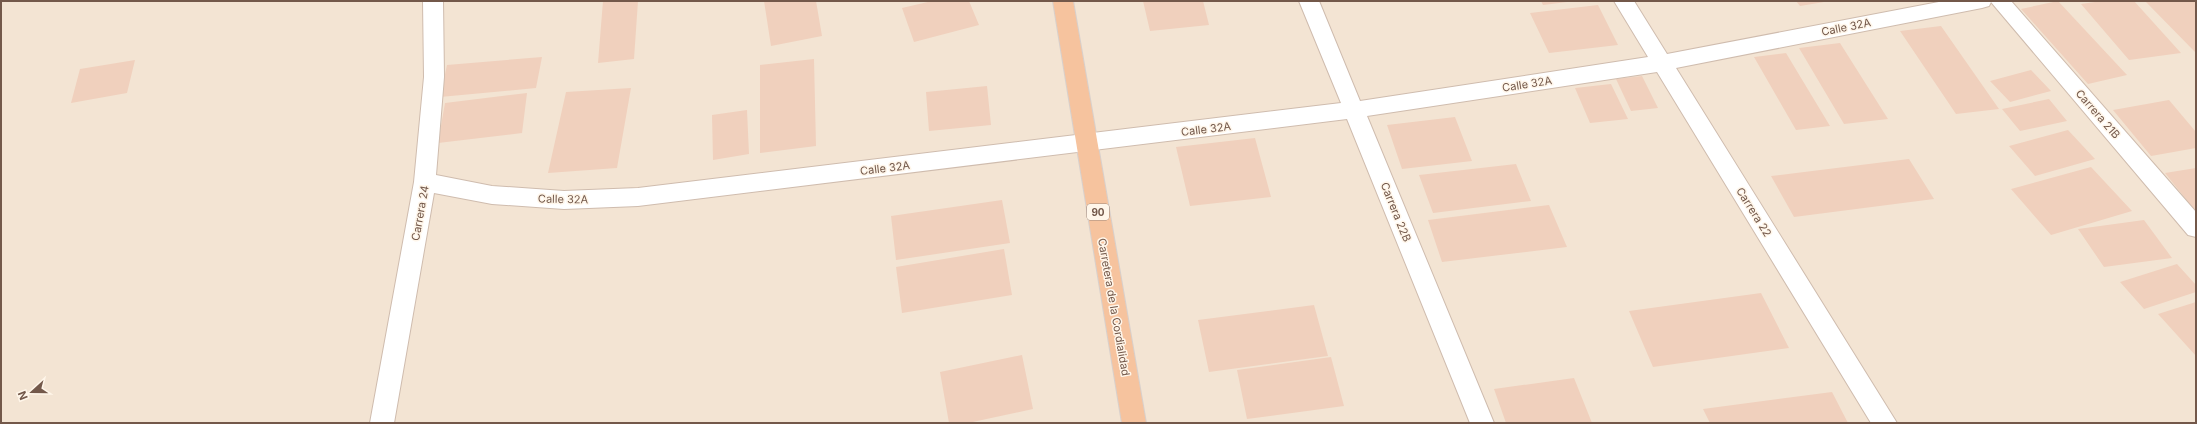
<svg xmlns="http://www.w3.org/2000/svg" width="2197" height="424" font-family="Inter,sans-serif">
  <rect width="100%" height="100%" fill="#fcf2e4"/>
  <!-- residential -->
  <path fill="#f3e4d3" d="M1 1H2196V423H1Z"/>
  <!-- building -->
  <path fill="#f0d0bd" d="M603 1H638L634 59 598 63Z
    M764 1H816L822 36 771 46Z
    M932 1H969L979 25 914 42 902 8Z
    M1143 1H1203L1209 25 1150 31Z
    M1541 1H1567V2L1543 5Z
    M1796 1H1824V2L1800 6Z
    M2058 1 2127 75 2088 84 2021 9Z
    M2102 1H2134L2181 53 2129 60 2081 4Z
    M2145 1 2196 2V53Z
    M1598 5 1618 45 1549 53 1530 13Z
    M1941 26 1999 109 1956 114 1900 31Z
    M1840 43 1888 119 1844 124 1799 48Z
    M1786 53 1830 126 1796 130 1754 57Z
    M542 57 536 88 440 97 447 65Z
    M814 59 816 146 760 153V65Z
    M135 60 127 93 71 103 80 69Z
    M2031 70 2051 91 2010 102 1990 81Z
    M1642 76 1658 108 1631 111 1616 79Z
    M1611 84 1628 119 1590 123 1575 88Z
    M987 86 991 125 929 131 926 92Z
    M631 88 617 168 548 173 566 92Z
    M527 93 522 133 438 143 445 103Z
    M2049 99 2067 121 2020 131 2002 109Z
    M2169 100 2196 132V148L2151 156 2113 110Z
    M747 110 749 154 713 160 712 115Z
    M1455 117 1472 161 1402 169 1387 125Z
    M2068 130 2095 159 2035 176 2009 146Z
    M1255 138 1271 197 1190 206 1176 147Z
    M1909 159 1934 199 1794 217 1771 176Z
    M1516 164 1531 201 1433 213 1419 175Z
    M2091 167 2132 211 2051 235 2011 189Z
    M2196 168V212L2165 173Z
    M1002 200 1010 243 896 260 891 216Z
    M1549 205 1567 247 1442 262 1428 220Z
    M2144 220 2172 258 2104 267 2078 229Z
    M1004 249 1012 295 902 313 896 267Z
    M2177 264 2196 285V292L2144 309 2120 282Z
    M1761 293 1789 348 1653 367 1629 311Z
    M2196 302V356L2158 314Z
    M1314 305 1328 356 1209 372 1198 320Z
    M1022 355 1033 409 968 423H949L940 372Z
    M1331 357 1344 406 1247 419 1237 370Z
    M1574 378 1592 423H1506L1494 389Z
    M1832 392 1848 423H1710L1703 409Z"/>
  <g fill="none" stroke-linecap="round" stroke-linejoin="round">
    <!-- minor casing -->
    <g stroke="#cfbcae" stroke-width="2">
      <path id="minor" d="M423 1H443L444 77 436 175 492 186 564 191 638 188 1341 103 1299 1H1319L1360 101 1648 57 1614 1H1634L1667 54 1944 1H2011L2196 212V237L2188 235 1991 2 1989 6 1982 8 1676 68 1897 423H1871L1657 72 1367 116 1494 423H1470L1347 119 638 206 564 209 492 204 434 193 394 423H370L414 182 424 77Z"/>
    </g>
    <!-- trunk casing -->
    <g stroke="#d8d0cc" stroke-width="2">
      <path id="trunk" d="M1053 1H1073L1146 423H1122Z"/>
    </g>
    <!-- minor -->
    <use href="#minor" fill="#fff" fill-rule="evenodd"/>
    <!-- trunk -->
    <use href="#trunk" fill="#f6c39e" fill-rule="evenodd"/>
  </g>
  <g text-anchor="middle" stroke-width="3" stroke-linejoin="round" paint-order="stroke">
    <!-- shield labels -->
    <rect fill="#fff6ea" stroke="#9d877a" stroke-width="1" x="1087" y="204" width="22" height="16" rx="3"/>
    <g font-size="10" font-weight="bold" fill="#73584a">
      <text x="1098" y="216">90</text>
    </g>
    <!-- street labels -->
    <g font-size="11" fill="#73584a" stroke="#fff6ea">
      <text transform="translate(1846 27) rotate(-11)" y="4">Calle 32A</text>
      <text transform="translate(1527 84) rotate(-9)" y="4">Calle 32A</text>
      <text transform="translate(2098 114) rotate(49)" y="4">Carrera 21B</text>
      <text transform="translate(1206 129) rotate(-7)" y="4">Calle 32A</text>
      <text transform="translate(885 168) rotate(-7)" y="4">Calle 32A</text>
      <text transform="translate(563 199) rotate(1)" y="4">Calle 32A</text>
      <text transform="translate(1396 212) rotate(68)" y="4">Carrera 22B</text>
      <text transform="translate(1754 212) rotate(58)" y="4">Carrera 22</text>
      <text transform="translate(420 213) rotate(-80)" y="4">Carrera 24</text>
      <text transform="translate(1114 307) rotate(80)" y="4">Carretera de la Cordialidad</text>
    </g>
  </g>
  <!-- border -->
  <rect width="2197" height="424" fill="none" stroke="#73584a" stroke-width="4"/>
  <!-- north arrow -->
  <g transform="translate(32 392) rotate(249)" stroke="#fff6ea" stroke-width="3" paint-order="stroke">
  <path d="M0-3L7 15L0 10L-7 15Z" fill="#73584a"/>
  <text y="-6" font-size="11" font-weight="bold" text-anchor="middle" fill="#73584a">N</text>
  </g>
</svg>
